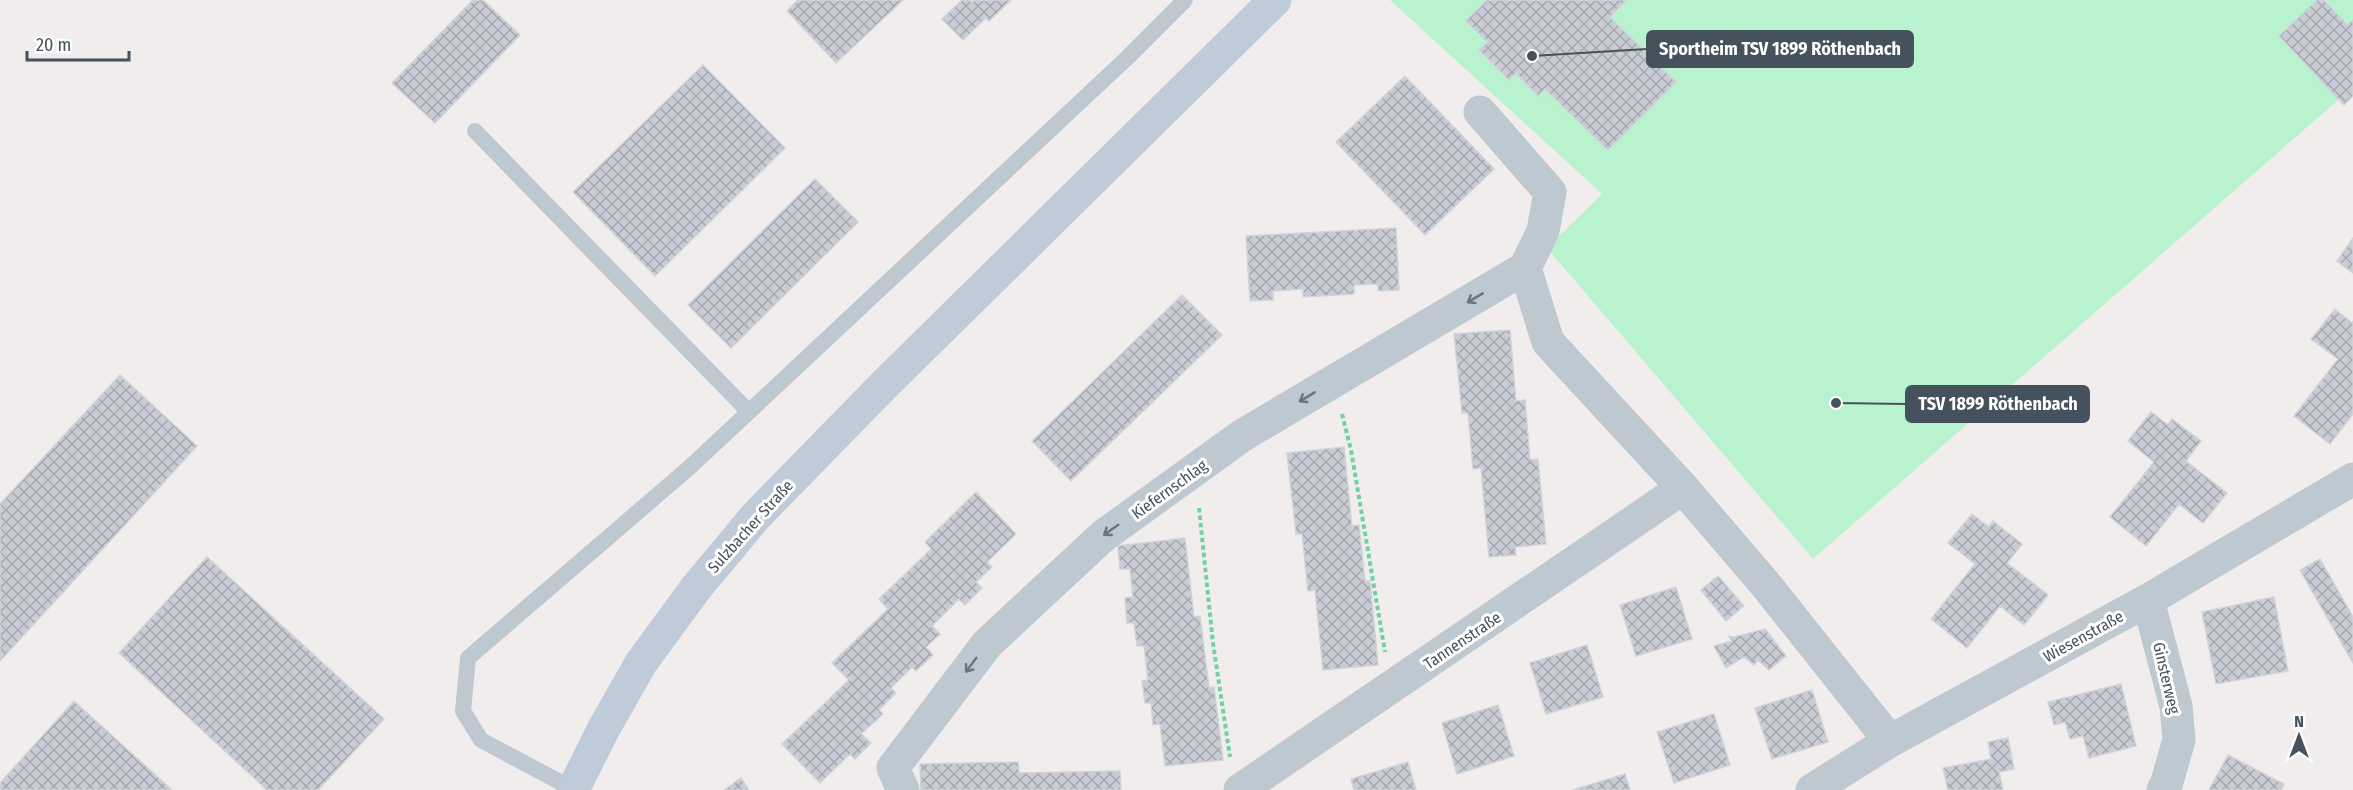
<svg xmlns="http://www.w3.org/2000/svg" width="2353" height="790" font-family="'Fira Sans Condensed',sans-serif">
  <defs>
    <pattern id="building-cross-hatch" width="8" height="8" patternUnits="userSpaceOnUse" patternTransform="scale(1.5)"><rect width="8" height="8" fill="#c9ccd4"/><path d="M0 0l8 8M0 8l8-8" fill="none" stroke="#a5a8af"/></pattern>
  </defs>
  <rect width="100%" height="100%" fill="#f1eded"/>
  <!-- park -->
  <path fill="#b8f2cf" d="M1390 0H2353V87L1813 559 1547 248 1602 194Z"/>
  <!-- building -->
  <path fill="url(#building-cross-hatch)" stroke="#d1d3da" stroke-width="1.5" d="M473 0H483L520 35 435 123 392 83Z
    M798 0H903L836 63 787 11Z
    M962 0H970L972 3 974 0H1011L989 21 986 18 963 40 942 19Z
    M1487 0H1626L1610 17 1676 82 1608 150 1545 89 1538 96 1516 73 1509 80 1479 50 1488 42 1466 21Z
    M2317 0H2324L2347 25 2353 20V96L2344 105 2279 36Z
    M703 65 785 148 655 276 573 192Z
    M1405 76 1494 169 1425 235 1336 142Z
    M815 179 858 222 731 348 688 305Z
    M1396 228 1399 290 1378 291V284L1354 285V294L1303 297V289L1273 291V300L1250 301 1246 236Z
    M2353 238V273L2337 261Z
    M1182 295 1222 335 1071 481 1032 441Z
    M2335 309 2352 323 2353 321V414L2330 444 2294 416 2338 359 2311 339Z
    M1510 330 1516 401 1525 400 1530 460 1538 459 1546 544 1515 547 1516 555 1489 557 1481 468 1473 469 1468 413H1462L1454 334Z
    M120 375 197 446 0 661V504Z
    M2151 412 2168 425 2172 419 2201 441 2186 461 2227 493 2203 523 2179 504 2146 546 2110 517 2154 462 2128 441Z
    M1344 447 1352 526 1359 525 1365 581H1370L1378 665 1323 670 1315 590 1308 591 1302 534H1296L1287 453Z
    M976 492 1016 534 987 562 992 567 976 582 982 588 965 605 959 599 932 626 940 634 926 647 933 655 916 671 912 667 891 688 896 693 879 710 883 714 861 734 871 743 855 759 850 754 820 783 782 744 849 680 832 663 888 609 879 599 931 549 925 542Z
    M1972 514 1989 527 1993 521 2022 544 2007 563 2048 595 2024 625 2000 606 1967 648 1931 619 1975 564 1948 543Z
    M1185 538 1194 617 1200 616 1209 688 1214 687 1223 760 1165 766 1160 724 1153 725 1151 703H1145L1142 681 1148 680 1144 646H1137L1134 623H1127L1125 598 1133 597 1130 569H1120L1118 546Z
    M207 557 384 719 318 790H267L119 653Z
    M2320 559 2353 617V663L2300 570Z
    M1718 576 1744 606 1726 621 1701 590Z
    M1676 587 1692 639 1636 656 1620 605Z
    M2274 597 2288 671 2216 684 2202 612Z
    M1765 629 1786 656 1769 670 1758 660 1754 665 1744 657 1726 668 1714 646 1732 641 1729 636 1734 637Z
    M1587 645 1603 697 1546 714 1530 663Z
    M2121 684 2136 746 2089 758 2083 736 2070 739 2065 722 2054 725 2048 702Z
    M1812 690 1828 742 1772 759 1755 708Z
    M74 701 172 790H0V783Z
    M1498 705 1514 756 1457 774 1442 723Z
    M1714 714 1730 765 1674 783 1657 732Z
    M2008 738 2014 769 1999 772 2003 790H1948L1943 768 1991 759 1988 742Z
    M2228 755 2284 784 2281 790H2209Z
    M1018 762 1019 773 1120 771 1121 790H921L920 764Z
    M1408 762 1416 790H1354L1351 779Z
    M1625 774 1630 790H1573Z
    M741 778 749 790H724Z"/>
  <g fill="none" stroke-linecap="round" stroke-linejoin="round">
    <!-- path -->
    <path stroke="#6ed2a2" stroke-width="4" stroke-dasharray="4.5 3" stroke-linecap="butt" d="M1342 414 1351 450 1385 652
      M1199 508 1213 643 1230 757"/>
    <!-- service -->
    <path stroke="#bdc8d1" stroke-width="16" d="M475 131 749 412
      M573 789 481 740 463 711 468 658 690 467 1127 58 1185 0"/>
    <!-- minor -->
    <path stroke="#bdc8d1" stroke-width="33" d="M1480 112 1550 192 1543 231 1525 268 1548 342 1683 488 1766 585 1890 741
      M2148 600 2176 706 2179 740 2166 785 2163 790
      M903 790 893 768 987 644 1103 536 1243 435 1525 268
      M1240 790 1683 488
      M1812 790 1890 741 2148 600 2353 479"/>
    <!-- secondary -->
    <path stroke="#bfcbd8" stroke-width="33" d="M573 790 604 728 641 663 696 588 756 516 884 385 1275 0"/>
  </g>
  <!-- one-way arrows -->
  <defs><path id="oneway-shaft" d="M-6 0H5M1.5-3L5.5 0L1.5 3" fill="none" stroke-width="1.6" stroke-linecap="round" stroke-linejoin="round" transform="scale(1.5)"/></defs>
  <g stroke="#69757f">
    <use href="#oneway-shaft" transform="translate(1475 298) rotate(149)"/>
    <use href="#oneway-shaft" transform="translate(1307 397) rotate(149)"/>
    <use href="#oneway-shaft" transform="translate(1111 530) rotate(145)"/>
    <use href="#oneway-shaft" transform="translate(971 665) rotate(127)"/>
  </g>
  <g text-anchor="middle" stroke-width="6" stroke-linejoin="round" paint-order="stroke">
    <!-- street labels -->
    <g font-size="16" fill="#45515c" stroke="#fff">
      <text transform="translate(1169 489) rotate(-36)" y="6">Kiefernschlag</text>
      <text transform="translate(750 526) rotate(-48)" y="6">Sulzbacher Straße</text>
      <text transform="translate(2083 636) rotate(-29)" y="6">Wiesenstraße</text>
      <text transform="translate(1462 640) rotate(-34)" y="6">Tannenstraße</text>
      <text transform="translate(2167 678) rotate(77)" y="6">Ginsterweg</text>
    </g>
  </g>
  <!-- callouts -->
  <path fill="none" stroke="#45515c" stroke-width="2" d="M1532 56L1647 49M1836 403L1906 404"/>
  <g fill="#45515c" stroke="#fff" stroke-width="2">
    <circle cx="1532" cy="56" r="6"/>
    <circle cx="1836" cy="403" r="6"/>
  </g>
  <g fill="#45515c" stroke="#45515c" stroke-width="2">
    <rect x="1647" y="31" width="266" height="36" rx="6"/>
    <rect x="1906" y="386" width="183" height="36" rx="6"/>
  </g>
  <g font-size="18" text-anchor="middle" font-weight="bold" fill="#fff">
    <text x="1780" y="55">Sportheim TSV 1899 Röthenbach</text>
    <text x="1998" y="410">TSV 1899 Röthenbach</text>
  </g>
  <!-- north arrow -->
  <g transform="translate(2299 736)" stroke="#ffffff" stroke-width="4.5" paint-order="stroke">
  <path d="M0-4.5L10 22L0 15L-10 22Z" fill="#45515c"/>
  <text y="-9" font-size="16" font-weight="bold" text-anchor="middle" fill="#45515c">N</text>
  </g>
  <!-- scale -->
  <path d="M27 51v9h102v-9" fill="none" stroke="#45515c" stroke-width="3"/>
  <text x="36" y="51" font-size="18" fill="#45515c" stroke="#ffffff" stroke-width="4.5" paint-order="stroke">20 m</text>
</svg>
